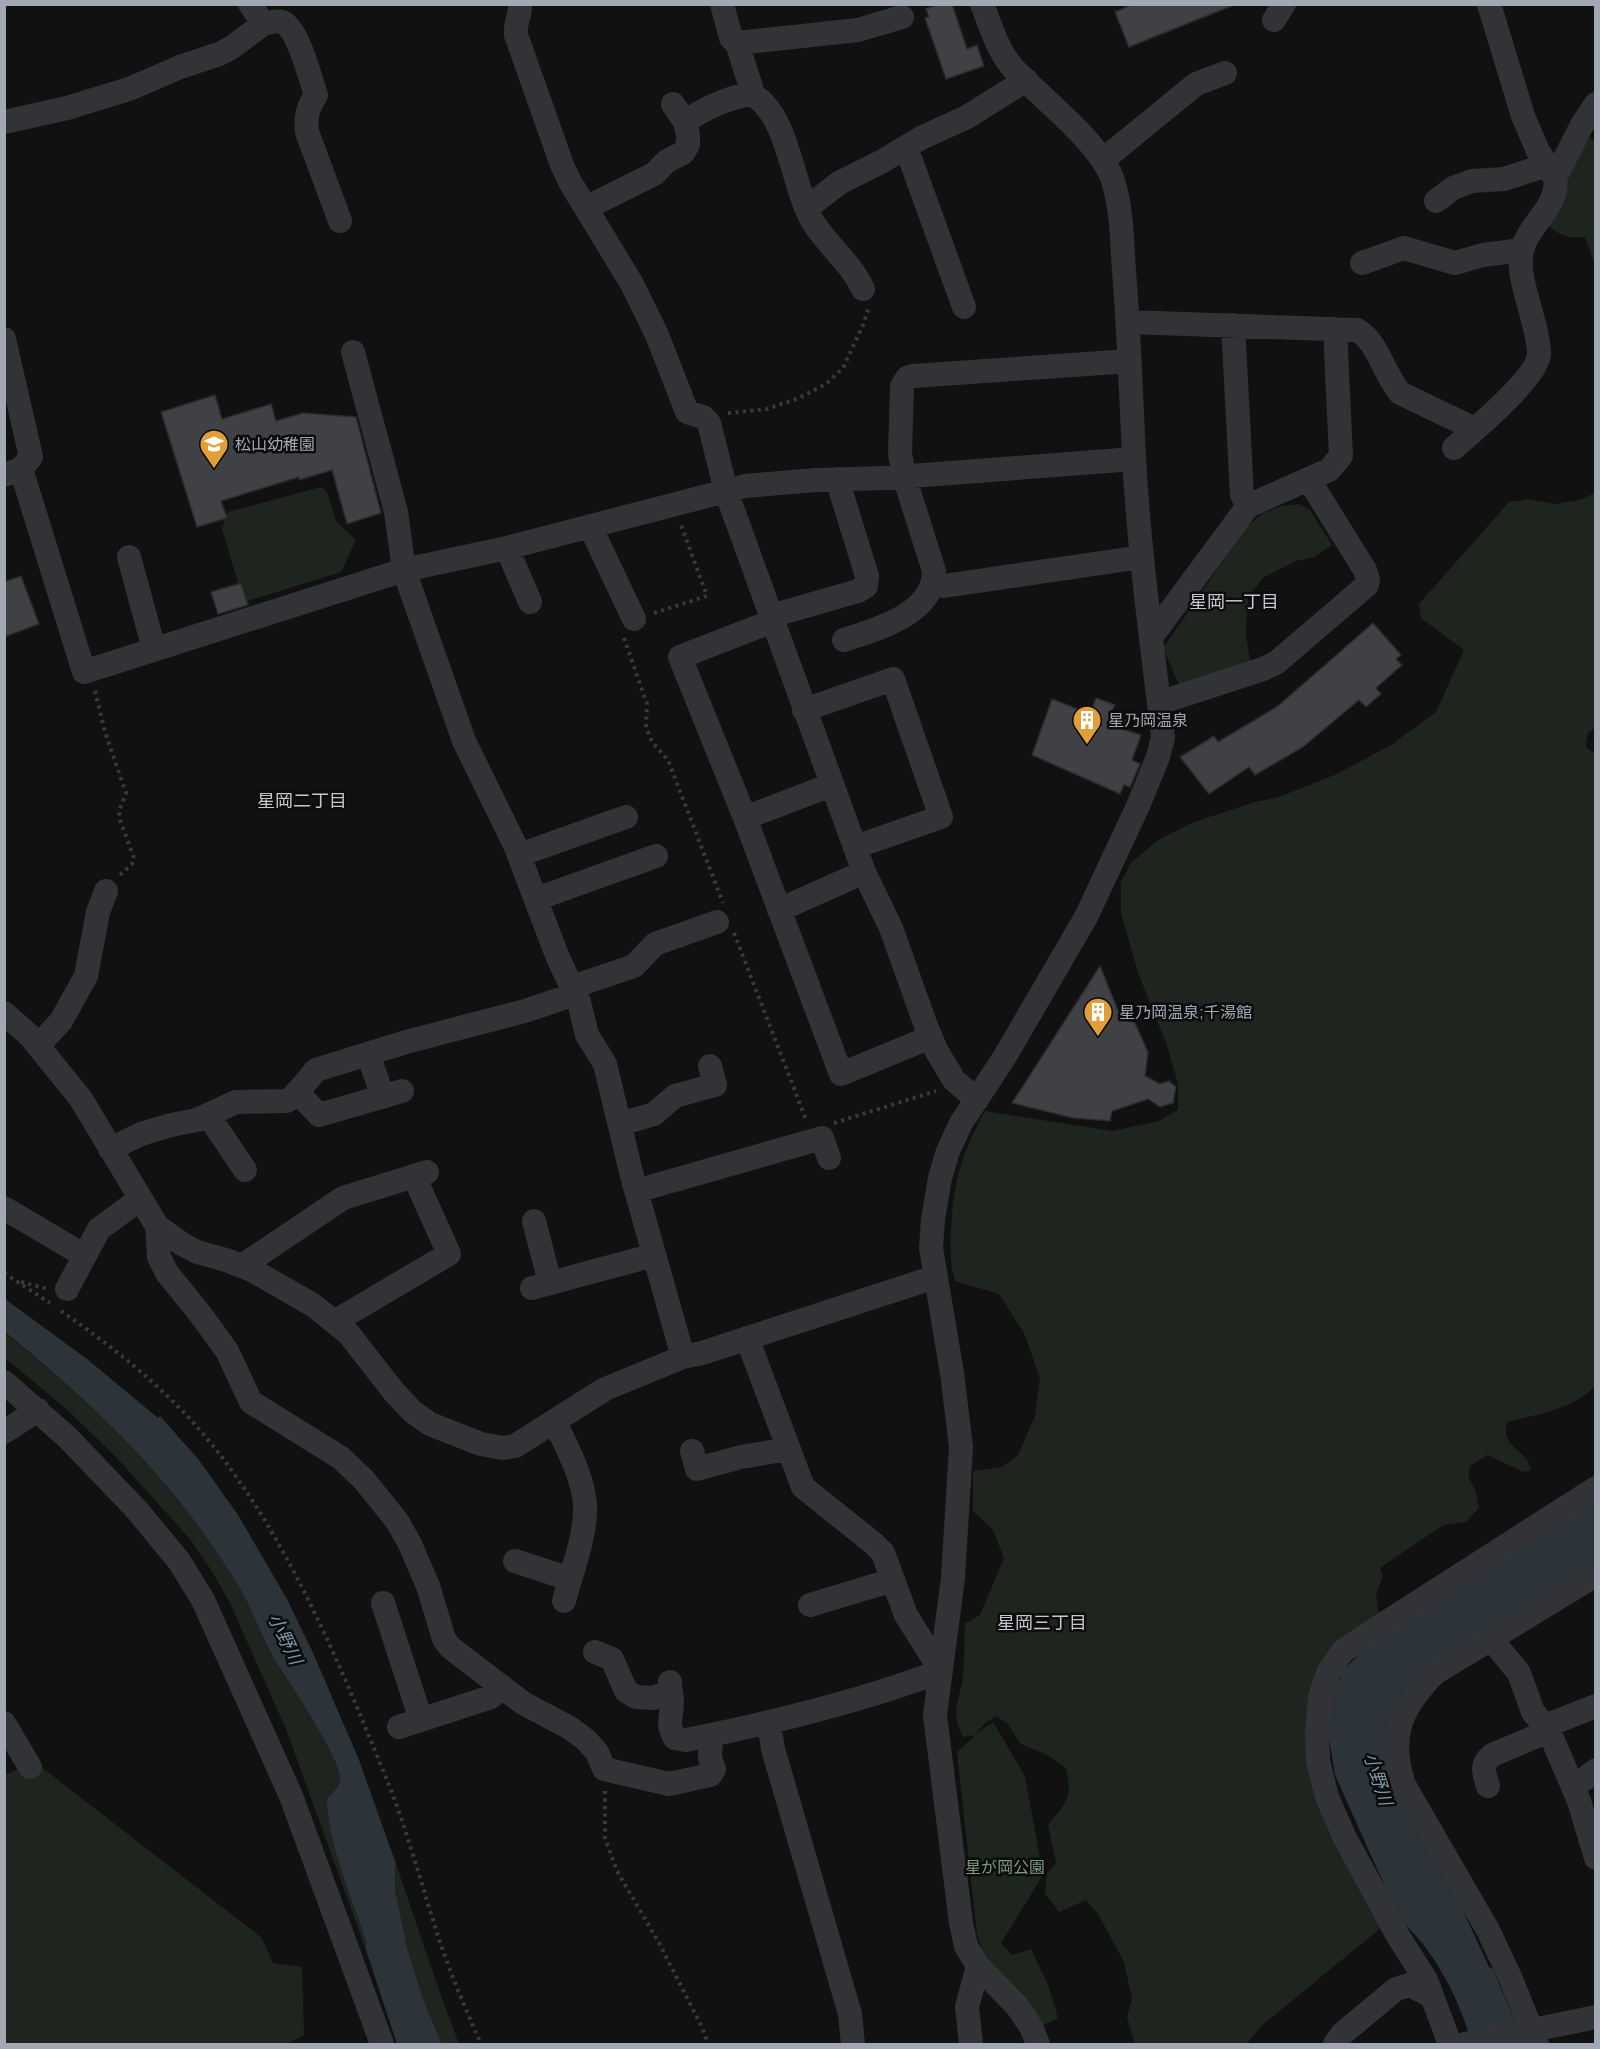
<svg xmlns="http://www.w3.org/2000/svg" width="1600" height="2049" font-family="Manrope,'Noto Sans JP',sans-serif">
  <rect width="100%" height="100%" fill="#111112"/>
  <!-- green -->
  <path fill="#1e251e" d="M1587 137 1595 140V265L1585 237C1568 239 1558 235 1545 223L1561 178Z
    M321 487 327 492 336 521 356 540 341 572 244 602 222 529 228 512Z
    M1595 493 1596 727 1588 733 1586 747 1596 755 1595 1386C1572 1410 1538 1414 1507 1422 1500 1449 1528 1449 1531 1470L1523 1472 1488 1455 1471 1465 1468 1476 1476 1492 1479 1508 1466 1522 1443 1525 1380 1568 1383 1576 1376 1594 1379 1615 1322 1662 1308 1701 1306 1753 1387 1923 1260 2027 1247 2044H1135L1127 2017 1132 1999 1124 1962 1098 1914 1086 1900 1059 1912 1045 1893 1047 1873 1056 1863 1048 1825C1067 1801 1073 1799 1066 1768L1047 1755 1021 1744 1008 1724 996 1716 985 1723 976 1734 993 1722 1025 1776 1043 1875 1001 1943 1012 1955 1031 1949 1048 1985 1058 2018 1041 2026 989 1968 977 1935 957 1752 976 1735 963 1737C950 1711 959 1703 963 1677 965 1659 964 1641 965 1623L980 1615 1004 1558 993 1530 973 1511V1471L1002 1467 1018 1455 1035 1416 1040 1378 1024 1333 999 1294 955 1281C950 1264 950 1248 951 1230 954 1180 961 1155 985 1111L1112 1131 1159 1121 1178 1110V1083L1166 1043 1138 973 1121 913V882L1131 863 1158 840 1194 822 1255 802 1279 797 1337 774 1391 745 1436 712 1464 650 1421 618 1419 604 1509 502 1529 499 1556 504 1579 500Z
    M1299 504 1310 510 1332 545 1314 557 1296 561 1264 577 1248 597 1246 634 1250 662 1179 685 1163 648 1245 529 1263 513 1282 506Z
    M4 1332C88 1400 167 1473 225 1565 232 1575 239 1585 244 1596 256 1618 264 1643 278 1665 290 1684 343 1762 340 1780 339 1788 332 1793 327 1798L346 1879 366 1940V1950L286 1729 229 1601 211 1570 189 1538 115 1456 65 1408 5 1358Z
    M40 1766 262 1938 273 1963 302 1967 304 2035 286 2044H5L4 1775 18 1769Z
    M395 1861 440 1993 459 2044H442L423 1999 408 1951 395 1890Z"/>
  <!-- water -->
  <path fill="#2c343a" d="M5 1299 87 1359 158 1418 160 1416 199 1460 238 1515 287 1599 313 1653 359 1760 395 1861V1890L408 1951 423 1999 442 2044H397L366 1950V1940C352 1898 327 1841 327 1798 332 1793 339 1788 340 1780 343 1762 290 1684 278 1665 264 1643 256 1618 244 1596 239 1585 232 1575 225 1565 167 1473 88 1400 5 1332Z
    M1595 1502V1562L1421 1674C1405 1689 1398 1700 1391 1721L1458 1900 1489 1967 1493 1969 1515 2022 1472 2044C1460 2001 1435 1950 1400 1920L1335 1775 1328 1732 1330 1698 1343 1671 1361 1652Z"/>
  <!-- building -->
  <path fill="#404145" stroke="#2b2b2e" stroke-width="1.5" d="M939 4H952L967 49 977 45 984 66 946 79 925 18 929 17 926 9Z
    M1133 4H1234V5L1129 47 1115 12Z
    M215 395 222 419 271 404 276 421 303 413 356 417 381 513 347 524 332 470 299 480V477L221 501 227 518 197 527 161 412Z
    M21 576 39 624 4 637V582Z
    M241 583 248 605 218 614 211 592Z
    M1373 623 1401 655 1396 659 1402 665 1376 688 1381 694 1366 707 1359 700 1303 747 1255 775 1249 767 1209 794 1180 757 1214 736 1218 742 1278 706Z
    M1096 698 1115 705 1110 714 1127 721 1122 729 1141 735 1132 760 1140 764 1130 787 1124 785 1120 794 1032 755 1052 699 1090 714Z
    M1100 966 1121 1018 1135 1023 1148 1052 1145 1076 1160 1084 1169 1081 1176 1087 1173 1103 1160 1107 1148 1099 1112 1111 1110 1121 1073 1118 1012 1103Z"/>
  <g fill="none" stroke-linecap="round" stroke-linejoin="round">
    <!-- path -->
    <path stroke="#383a3e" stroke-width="4" stroke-dasharray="3 4.5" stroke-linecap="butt" d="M728 413 767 409 799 398 826 384 843 368 863 325 869 307
      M654 613 707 596 681 525
      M624 638 647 704 646 727 652 742 668 760 723 903
      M95 691 105 732 126 793 119 811 120 820 134 858 132 864 120 875
      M734 933 807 1122
      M834 1123 936 1091
      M4 1273 50 1303
      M21 1282 48 1289
      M61 1311C107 1343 151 1377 189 1418 264 1499 317 1612 359 1712 372 1744 386 1776 398 1809 413 1852 425 1896 439 1939 451 1975 466 2010 481 2044
      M605 1791V1838L617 1871 659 1943 702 2027 708 2044"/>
    <!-- street -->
    <path stroke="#323337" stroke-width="24" d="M250 4 263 24C269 23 276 20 282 22 298 28 310 78 316 95 308 107 305 117 307 132L340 221
      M520 4C521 16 514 24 516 35L562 165 570 182 632 284 657 335 687 412 703 417 709 423 726 491 864 872 891 928 926 1026 936 1050 954 1080 977 1100
      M722 4 731 38 737 43 751 87V94
      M982 4C991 27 998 52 1014 69 1041 98 1102 144 1113 181 1122 209 1122 241 1124 271 1129 333 1131 395 1134 457 1139 551 1152 644 1163 737L1158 757 1138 806 1086 917 1004 1058 961 1123 948 1151 940 1178 933 1219 931 1248 952 1373 961 1447 953 1578 935 1715 961 1923 966 1946 978 1966 1017 2006 1031 2027 1038 2044
      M1489 4 1523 116 1538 151 1555 178
      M1274 20 1284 4
      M737 43 858 30 902 17
      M4 122 67 108 129 89 180 67 219 54 231 48 263 24
      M685 122C703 109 729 97 751 94 789 113 792 188 813 222 828 246 851 263 863 289
      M906 147 964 307
      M1103 160 1196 84 1225 73
      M1436 201 1453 188 1472 181 1504 179 1547 165
      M586 208 654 174 667 161 683 153 688 145V135L685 122 673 104
      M807 208 839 183 881 162 921 138 967 117 1026 80
      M1362 263 1404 248 1455 263 1483 255 1522 250
      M1128 322 1357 330C1378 342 1384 374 1400 393L1475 429
      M1233 325 1242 495 1248 506
      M4 339 31 457 21 469
      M353 352 396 512 404 570 464 741 515 845 558 958 579 1002 587 1035 605 1064 632 1176 683 1357 702 1353 935 1277
      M1454 448C1472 432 1538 377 1539 354 1539 338 1533 321 1529 305 1524 286 1517 267 1523 247 1530 223 1560 205 1555 178L1582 125 1596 104
      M4 475 21 469 84 672 404 570 507 548 745 486 816 480 885 478 1134 459
      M590 526 634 619
      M507 548 530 602
      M129 557 154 649
      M934 583 944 586 1142 557
      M771 616 858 591 866 586 867 576 837 479
      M773 621 680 657 745 818 841 1074 931 1037
      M1152 636 1248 506 1329 470 1341 456 1335 329
      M844 640C877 629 934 614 934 571L904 476 900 454 902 386 907 378 913 376 1130 361
      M1159 703 1263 669 1276 663 1367 585 1368 579 1365 570 1309 480
      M804 710 893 679 941 817 855 847
      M745 818 831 785
      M519 855 626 817
      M536 899 656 856
      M779 910 864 872
      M572 987 634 966 655 944 717 922
      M4 1013 30 1036 81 1099 157 1226 182 1244 197 1252 226 1260 252 1270 313 1305 349 1334 394 1392 413 1412 430 1424 481 1444 503 1448 515 1446 605 1389 683 1357
      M38 1046 61 1021 86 976 98 912 106 891
      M368 1054 383 1097
      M297 1092 319 1115 402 1091
      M208 1115 245 1170
      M620 1124 654 1114 675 1096 715 1085 710 1066
      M110 1149 141 1134 171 1125 197 1120 236 1102 287 1101 295 1095 316 1070 406 1042 525 1011 575 994
      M636 1191 822 1138 829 1158
      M4 1208 85 1256
      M534 1221 550 1283
      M157 1226 159 1257 167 1273 201 1315 227 1351 251 1402 341 1458 364 1480 397 1521 410 1544 428 1586 444 1639 451 1648 523 1703 570 1728 586 1740 597 1752 604 1769 669 1784 710 1775 714 1769 710 1758 711 1735
      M242 1266 343 1198 427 1172
      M532 1288 654 1255
      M67 1289 99 1229 140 1199
      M334 1322 449 1254 414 1176
      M4 1382 67 1437 136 1509 179 1561 203 1600 291 1796 382 2044
      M555 1422C567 1448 583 1476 585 1505 586 1537 572 1570 564 1601
      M4 1432 38 1410
      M692 1451 697 1469 741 1457 788 1449
      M515 1561 570 1579
      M383 1603 421 1720
      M810 1605 893 1580
      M1491 1639 1519 1673 1533 1712 1549 1731 1579 1801 1596 1858
      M595 1652 612 1659 626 1691 636 1697 653 1698 669 1692
      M670 1682C670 1690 672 1695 672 1702 672 1718 666 1723 675 1738L686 1740C772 1723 859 1702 941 1671L906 1615 883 1553 873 1543 803 1487 747 1338
      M4 1723 30 1767
      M769 1723 773 1749 850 2014 853 2044
      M1545 1726 1596 1706
      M399 1727 491 1697 500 1685
      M1488 1786C1484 1773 1480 1765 1492 1755L1549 1731
      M1573 1788 1596 1770
      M1432 1996 1426 1980 1398 1936 1345 1838 1327 1797 1318 1761 1317 1733 1320 1697 1328 1673 1343 1651 1382 1625 1596 1488
      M971 2044 967 2007 978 1966
      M1335 2044 1342 2034 1396 1989 1409 1985 1432 1996 1450 2044
      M1465 2044 1596 2017
      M1537 2044 1511 1979 1488 1930 1404 1785C1388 1737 1400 1708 1435 1673L1596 1575"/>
  </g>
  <!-- icons -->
  <defs>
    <g id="school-pin" transform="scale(1.5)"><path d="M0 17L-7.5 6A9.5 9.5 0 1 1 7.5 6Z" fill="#e29f39" stroke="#0c0c0d"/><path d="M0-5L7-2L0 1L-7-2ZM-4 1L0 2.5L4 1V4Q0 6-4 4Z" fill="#fff"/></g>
    <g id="building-pin" transform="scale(1.5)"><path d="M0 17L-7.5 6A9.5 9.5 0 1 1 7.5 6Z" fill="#e29f39" stroke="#0c0c0d"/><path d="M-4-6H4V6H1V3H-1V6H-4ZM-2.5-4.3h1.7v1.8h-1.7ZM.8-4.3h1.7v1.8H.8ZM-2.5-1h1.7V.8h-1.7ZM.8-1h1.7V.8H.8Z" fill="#fff"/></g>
  </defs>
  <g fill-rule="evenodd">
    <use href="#school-pin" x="214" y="444"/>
    <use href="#building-pin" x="1087" y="720"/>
    <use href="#building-pin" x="1098" y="1012"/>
  </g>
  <g text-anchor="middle" stroke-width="5" stroke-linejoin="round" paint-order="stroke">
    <!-- poi labels -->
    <g font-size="16" fill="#a3a9b2" stroke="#0c0c0d" text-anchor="start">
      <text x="235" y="450">松山幼稚園</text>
      <text x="1108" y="726">星乃岡温泉</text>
      <text x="1119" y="1018">星乃岡温泉;千湯館</text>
    </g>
    <!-- park labels -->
    <g font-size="16" fill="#7c9c7c" stroke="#0c0c0d">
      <text x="1005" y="1873">星が岡公園</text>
    </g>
    <!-- neighbourhood labels -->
    <g font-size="18" fill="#c4c7ce" stroke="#0c0c0d">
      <text x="1234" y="608">星岡一丁目</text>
      <text x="302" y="807">星岡二丁目</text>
      <text x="1042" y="1629">星岡三丁目</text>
    </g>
    <!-- water labels -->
    <g font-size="18" font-style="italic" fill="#7c98ab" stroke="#0c0c0d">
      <text transform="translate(285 1639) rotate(64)" y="6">小野川</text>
      <text transform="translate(1378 1779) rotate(72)" y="6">小野川</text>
    </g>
  </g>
  <!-- border -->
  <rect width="1600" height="2049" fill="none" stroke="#a3a9b2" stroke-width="12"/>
</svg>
